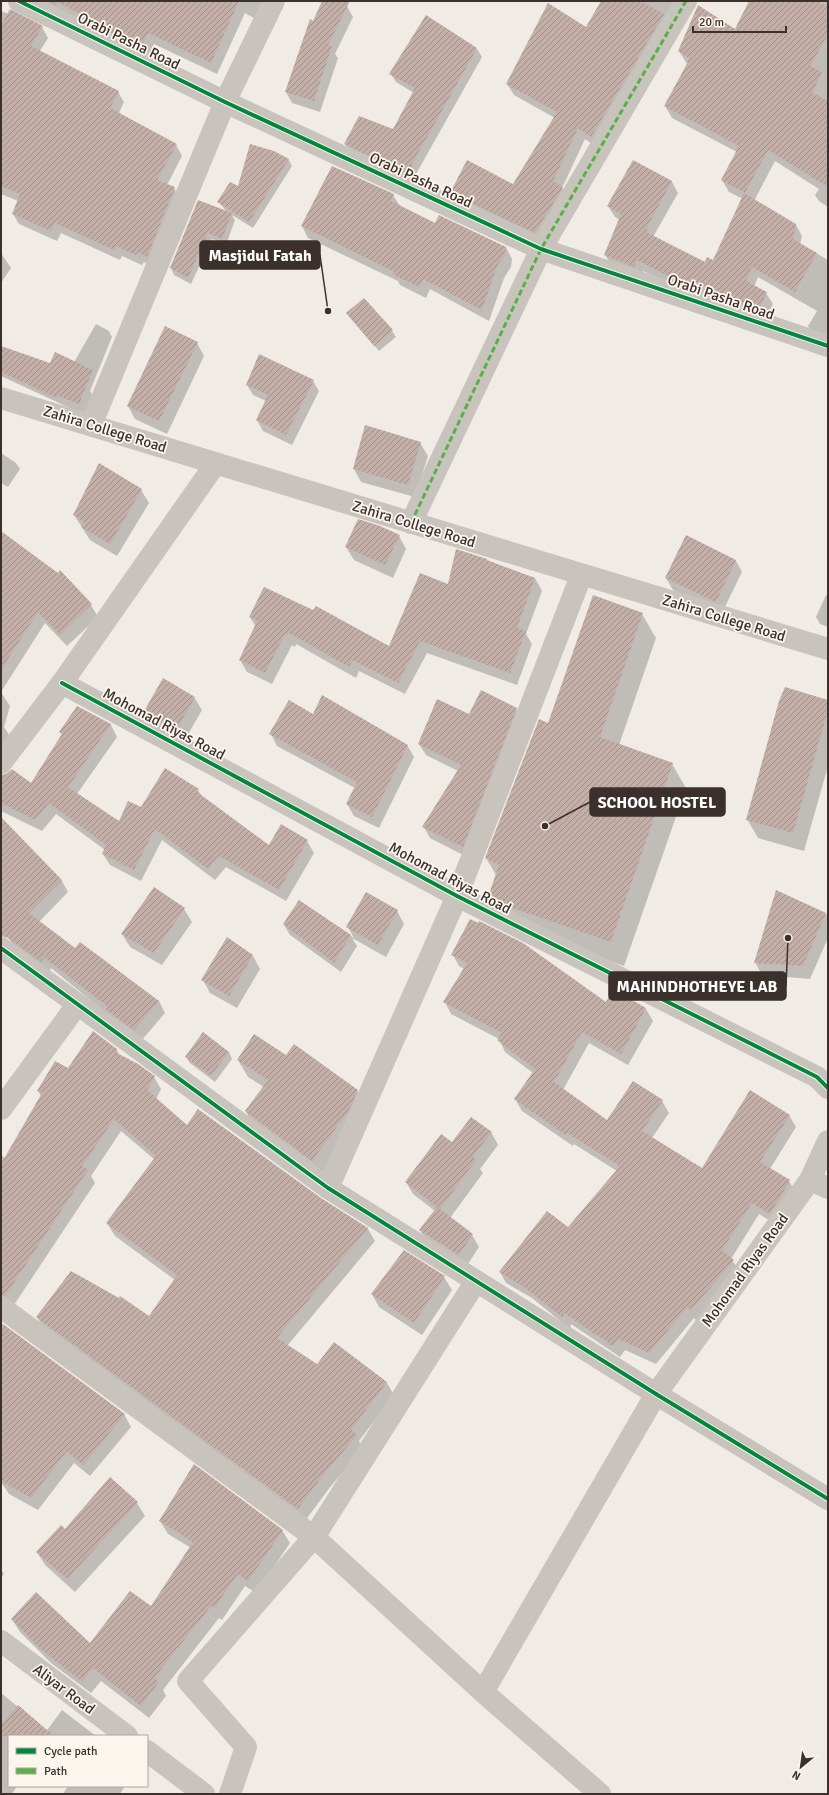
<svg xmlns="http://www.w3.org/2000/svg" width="829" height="1795" font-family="Signika,sans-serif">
  <defs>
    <pattern id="building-hatch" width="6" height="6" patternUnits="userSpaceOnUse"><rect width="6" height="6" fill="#c3afa7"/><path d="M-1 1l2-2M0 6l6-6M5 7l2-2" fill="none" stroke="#a08f88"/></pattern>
  </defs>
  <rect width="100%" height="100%" fill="#f0ebe5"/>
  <!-- shadow -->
  <path fill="#0003" d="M32 1H271L261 22 245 13 217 74 154 44 147 58Z
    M323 1H336L347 6 353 17 335 54 338 58 320 112 292 103 286 92Z
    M602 1H681L598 148 585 139 562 188 568 199 542 243 458 204 452 193 513 185 555 118 514 95 507 84 587 29Z
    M750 1H828V207L819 201 815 195 819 189 775 161 754 201 796 225 802 236 800 244 828 260V341L814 337 808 326 817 311 758 277 754 287 766 293 773 304 765 320 696 296 643 271 640 278 612 266 605 255 620 220 615 217 608 206 633 161 672 182 678 193 653 237 706 263 714 262 743 199 729 192 722 180 737 152 672 118 665 106 687 64 679 51 736 30Z
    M1 11 42 27 48 38 40 51 118 92 124 102 119 113 176 145 182 156 167 185 174 188 180 199 153 267 144 262 142 265 122 256 120 260 61 233 57 241 19 224 13 214 18 201 1 194Z
    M477 49 482 57 412 181 350 152 345 144 393 130 414 93 396 82 391 74Z
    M274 152 289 160 292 166 253 228 232 215 235 220 226 245 212 239 191 284 174 275 171 268 226 211 219 202 238 188Z
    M393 195 400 206 436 224 506 247 512 259 511 267 504 278 489 321 430 289 426 298 400 285 398 281 308 238 302 226Z
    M1 253 11 268 1 283Z
    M347 313 392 331 396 337 379 351Z
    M96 324 109 331 112 337 90 391 94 398 85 415 1 376V363L65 378Z
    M197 343 204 356 167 434 135 419 128 406Z
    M313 381 319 391 292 445 263 431 257 420 266 401 253 395 247 385Z
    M420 443 428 456 415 497 361 482 354 469Z
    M1 453 16 463 20 469 8 487 1 483Z
    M141 490 149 503 117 556 90 540 74 515Z
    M399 536 406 549 393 578 354 560 346 547Z
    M736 561 742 572 722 613 673 590 666 578Z
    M488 562 535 578 542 591 526 634 532 644 517 685 427 653 405 694 359 671 356 678 296 644 295 647 292 645 272 684 247 672 240 660 256 627 250 617 390 648 448 585Z
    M60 572 91 605 98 617 67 646 45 623 1 692V603Z
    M826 595 828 596V627L820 624 816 617Z
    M642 614 656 638 619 745 672 764 686 788 624 966 514 927 502 921 489 897 496 875 486 858 549 725Z
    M1 692 10 706 4 727 11 738 1 751Z
    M194 697 202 710 183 743 152 726 145 713Z
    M828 701V766L804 851 758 838 747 819Z
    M78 707 111 725 117 737 77 794 119 822 142 809 198 790 202 797 269 846 307 841 314 853 286 901 226 867 215 880 162 840 141 881 110 865 103 854 105 850 56 814 42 831 1 811V776L32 784 62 735 61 732Z
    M516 709 523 720 469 858 430 838 424 827 458 771 426 755 419 744 470 715Z
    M314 715 407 745 414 757 379 828 354 816 347 804 355 788 277 746 271 734Z
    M1 819 62 881 68 892 39 922 75 950 159 1001 165 1013 141 1041 51 968 48 973 17 951 1 927Z
    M300 902 354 938 348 927 397 911 404 924 386 957 352 938 357 946 341 972 290 935 284 925Z
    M184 909 192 922 162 965 130 947 122 934Z
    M826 913 828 918V938L810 979 762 975 755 962Z
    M227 938 253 956 260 969 237 1008 210 993 203 980Z
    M453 955 607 1003 614 991 646 1009 653 1021 628 1065 589 1043 563 1090 608 1121 662 1101 669 1113 652 1138 702 1170 789 1115 796 1127 770 1169 789 1181 796 1193 777 1225 759 1214 731 1259 740 1272 698 1322 694 1318 656 1364 625 1350 620 1357 571 1324 570 1329 532 1298 506 1283 500 1272 568 1228 617 1171 574 1144 573 1146 522 1111 515 1099 533 1073 505 1052 499 1039 451 1014 445 1002 464 969 459 966Z
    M93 1032 117 1050 120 1056 154 1077 161 1089 156 1099 187 1126 320 1199 368 1229 375 1241 287 1346 318 1365 334 1343 387 1383 394 1395 359 1441 363 1448 331 1486 305 1521 45 1330 37 1317H150L175 1280 115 1236 107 1223 155 1160 121 1131 91 1176 95 1183 12 1308 1 1309V1155L5 1158 41 1096 38 1091 68 1070Z
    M229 1052 232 1059 215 1082 190 1063 186 1057Z
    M286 1057 357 1091 367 1107 322 1177 256 1128 246 1112 264 1087 248 1077 238 1060Z
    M491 1132 498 1145 480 1169 483 1173 450 1218 472 1235 479 1247 466 1267 427 1243 420 1230 435 1211 413 1194 406 1182 452 1144Z
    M444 1277 452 1290 422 1335 379 1307 372 1294Z
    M1 1324 124 1414 131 1427 90 1476 74 1463 38 1510 9 1494 1 1482Z
    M137 1503 145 1516 75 1592 45 1565 37 1552 65 1530Z
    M160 1521 282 1530 290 1543 256 1593 245 1586 222 1620 219 1618 163 1690 166 1696 149 1718 101 1681 91 1693 51 1663 20 1632 12 1619 90 1645 151 1608 191 1548 168 1534Z
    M1 1569 4 1574 1 1578Z
    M1 1693 40 1725 45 1733 62 1710 96 1736H9V1786H17L12 1794H1Z
    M68 1786H125L120 1794H63Z"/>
  <!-- building -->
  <path fill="url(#building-hatch)" d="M47 1H239L211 63 148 33 141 47 98 26 99 24 57 2 55 5Z
    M322 1H350L328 45 332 46 314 101 285 92 310 19 313 21Z
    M601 1H641L664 14 591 137 578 128 553 181 563 187 535 233 450 193 467 160 513 184 557 112 506 84 548 3 586 27Z
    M749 1H817L828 7V35L810 66 822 72 812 93 828 101V187L768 150 745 193 721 180 739 146 664 106 688 62 689 58 678 51 698 5 735 29Z
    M10 9 43 26 31 46 119 91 110 108 177 144 157 180 175 187 147 257 138 252 136 255 116 246 114 250 55 223 51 231 12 214 20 194 1 186V25Z
    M426 15 477 48 407 173 344 144 359 116 393 129 415 88 389 74Z
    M250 144 274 151 289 159 249 222 217 202 230 182 238 186Z
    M633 160 672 181 646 229 649 230 648 233 705 262 707 257 713 260 744 193 796 224 793 239 817 253 795 292 752 267 746 281 767 292 759 309 692 281 689 286 681 283 637 260 634 267 604 255 621 214 607 206Z
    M332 166 394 194 391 201 435 223 439 215 506 247 505 255 497 266 482 310 423 279 419 287 392 274 395 272 301 226Z
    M198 200 232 213 222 239 208 233 188 278 170 268Z
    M364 298 393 330 374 346 346 313Z
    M165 326 198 342 159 421 127 406Z
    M1 346 50 363 55 352 93 370 79 404 58 396 57 398 1 372Z
    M259 354 314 380 286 435 256 420 268 395 246 385Z
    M365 425 421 442 408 485 353 469Z
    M99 463 142 489 110 544 81 527 84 522 73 515Z
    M358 519 380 526 400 535 385 565 345 547Z
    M1 531 58 573 60 570 92 604 60 635 38 612 1 670Z
    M686 535 736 560 716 602 665 578Z
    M456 549 487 559V560L535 578 517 628 526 631 510 673 420 641 398 683 352 660 349 667 289 633 288 635 285 634 265 673 239 660 257 621 249 617 264 587 313 610 316 606 389 646 420 573 448 584Z
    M593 595 643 613 600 737 673 763 611 942 499 903 488 897 499 865 485 858 539 719 548 723Z
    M163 678 195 697 176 730 143 713Z
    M785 687 828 700V710L793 833 746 820 779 701Z
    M481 690 517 708 463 847 422 827 461 765 418 744 437 699 469 714Z
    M322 695 408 745 372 817 346 804 357 782 269 734 289 700 313 714Z
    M77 706 111 724 68 787 119 821 128 801 141 807 165 768 199 789 197 792 269 845 281 824 308 840 279 890 219 856 208 869 155 829 134 870 102 854 106 845 49 803 35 820 1 803V775L6 774 12 769 31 783 62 734 59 732Z
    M1 817 62 880 29 913 75 948 80 942 159 1001 134 1030 106 1010 108 1007 44 957 41 962 8 938 1 936Z
    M154 887 185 908 154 953 121 934Z
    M776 890 826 913 803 966 754 963Z
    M366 892 398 910 378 945 346 927Z
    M299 900 351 935 334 963 283 924Z
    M470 919 478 923 479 921 523 943 606 1002 613 989 646 1008 621 1054 582 1032 554 1082 607 1120 633 1081 663 1100 642 1131 702 1168 750 1090 790 1115 760 1162 790 1180 770 1214 752 1203 722 1250 734 1260 691 1310 687 1307 649 1353 618 1339 613 1346 564 1313 563 1318 524 1287 499 1272 547 1211 568 1227 620 1166 567 1133 566 1135 514 1099 535 1069 497 1040 502 1033 443 1002 467 963 451 955Z
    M227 937 253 955 229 996 201 980Z
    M93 1031 117 1049 115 1052 138 1064 155 1076 147 1090 187 1125 198 1109 321 1198 368 1228 277 1338 317 1364 334 1342 387 1382 351 1430 357 1435 324 1474 298 1509 36 1317 71 1271 119 1298 120 1296 149 1316 177 1275 106 1223 156 1156 114 1119 82 1166 88 1170 5 1296 1 1295V1164L42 1093 37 1091 55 1061 68 1068Z
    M203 1032 229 1052 211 1076 185 1057Z
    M254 1034 286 1055 294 1044 358 1090 349 1110 312 1161 245 1111 268 1080 237 1060Z
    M471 1117 492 1132 472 1157 476 1160 440 1209 473 1234 459 1255 419 1230 437 1207 405 1182 441 1134 452 1142Z
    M404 1250 445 1276 414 1323 371 1294Z
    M3 1324 125 1414 83 1465 67 1451 31 1498 1 1481V1326Z
    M194 1464 283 1530 248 1581 238 1574 214 1608 211 1606 154 1678 159 1682 141 1706 93 1668 82 1682 42 1650 11 1619 36 1592 90 1643 130 1591 151 1606 193 1542 159 1521Z
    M110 1477 138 1502 67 1579 36 1552 61 1525 65 1529Z
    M18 1705 54 1736H1V1725Z"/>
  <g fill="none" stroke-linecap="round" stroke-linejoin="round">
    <!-- minor -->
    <path stroke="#c9c3be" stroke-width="22" d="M19 1 225 102 541 249 828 346
      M1 398 828 649
      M91 425 225 102 274 1
      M411 523 541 249 686 1
      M62 683 457 896 817 1077 828 1088
      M1 763 62 683 216 463
      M1 948 328 1188 656 1394 828 1499
      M1 1109 77 1005
      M810 1180 828 1188
      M328 1188 457 896 581 576
      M1 1307 314 1537 483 1692 600 1794
      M1 1641 127 1736
      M483 1692 656 1394 810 1180 828 1141
      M147 1751 204 1794
      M230 1794 246 1747 188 1681 314 1537 476 1281"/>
    <!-- quiet -->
    <path stroke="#57b246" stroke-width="3" stroke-dasharray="6 3" stroke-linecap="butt" d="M411 523 541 249 686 1"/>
    <!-- cycleway casing -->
    <g stroke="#fbf5ee" stroke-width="6">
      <path id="cycleway" d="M19 1 225 102 541 249 828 346
        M62 683 457 896 817 1077 828 1088
        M1 948 328 1188 656 1394 828 1499"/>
    </g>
    <!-- cycleway -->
    <use href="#cycleway" stroke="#00873e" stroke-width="4"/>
  </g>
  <g text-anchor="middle" stroke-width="3.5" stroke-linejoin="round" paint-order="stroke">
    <!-- street labels -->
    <g font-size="15" fill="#3b302b" stroke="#fbf5ee">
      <text transform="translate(129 41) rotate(26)" y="5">Orabi Pasha Road</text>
      <text transform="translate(421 180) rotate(25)" y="5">Orabi Pasha Road</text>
      <text transform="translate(721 297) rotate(19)" y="5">Orabi Pasha Road</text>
      <text transform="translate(105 429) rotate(17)" y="5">Zahira College Road</text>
      <text transform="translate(414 524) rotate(17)" y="5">Zahira College Road</text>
      <text transform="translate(724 618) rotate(17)" y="5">Zahira College Road</text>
      <text transform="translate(164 724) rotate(28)" y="5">Mohomad Riyas Road</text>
      <text transform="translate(450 878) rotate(28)" y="5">Mohomad Riyas Road</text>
      <text transform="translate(745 1270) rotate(-54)" y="5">Mohomad Riyas Road</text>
      <text transform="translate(64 1689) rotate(37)" y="5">Aliyar Road</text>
    </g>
  </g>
  <!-- callouts -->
  <path fill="none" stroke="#3b302b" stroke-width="1.5" d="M328 311L320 255M545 826L590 802M788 938L786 986"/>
  <g fill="#3b302b" stroke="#fbf5ee" stroke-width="1.5">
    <circle cx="328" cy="311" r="4"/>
    <circle cx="545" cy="826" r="4"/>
    <circle cx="788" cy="938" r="4"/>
  </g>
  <g fill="#3b302b" stroke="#3b302b" stroke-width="1.5">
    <rect x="200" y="241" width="120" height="28" rx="4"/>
    <rect x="590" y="788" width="135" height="28" rx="4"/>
    <rect x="609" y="972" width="177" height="28" rx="4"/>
  </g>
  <g font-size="16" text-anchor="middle" font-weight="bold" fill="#fff">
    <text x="260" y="261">Masjidul Fatah</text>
    <text x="657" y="808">SCHOOL HOSTEL</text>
    <text x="697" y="992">MAHINDHOTHEYE LAB</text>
  </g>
  <!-- border -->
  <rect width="829" height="1795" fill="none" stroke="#3b302b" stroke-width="4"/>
  <!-- legend -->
  <rect x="8" y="1735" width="140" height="52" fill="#fbf5ee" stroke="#aea6a0"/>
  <rect x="16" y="1748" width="20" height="6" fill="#00873e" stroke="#aea6a0"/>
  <text x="44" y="1755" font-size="12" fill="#3b302b">Cycle path</text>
  <rect x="16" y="1768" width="20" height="6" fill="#57b246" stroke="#aea6a0"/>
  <text x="44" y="1775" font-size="12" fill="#3b302b">Path</text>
  <!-- north arrow -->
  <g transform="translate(801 1767) rotate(209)" stroke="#fbf5ee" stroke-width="3" paint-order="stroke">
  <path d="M0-3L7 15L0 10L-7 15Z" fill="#3b302b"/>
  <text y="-6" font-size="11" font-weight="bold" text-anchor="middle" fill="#3b302b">N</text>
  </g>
  <!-- scale -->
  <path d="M693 26v6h93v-6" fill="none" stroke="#3b302b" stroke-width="2"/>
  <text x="699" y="26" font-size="12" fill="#3b302b" stroke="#fbf5ee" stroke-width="3" paint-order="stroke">20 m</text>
</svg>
